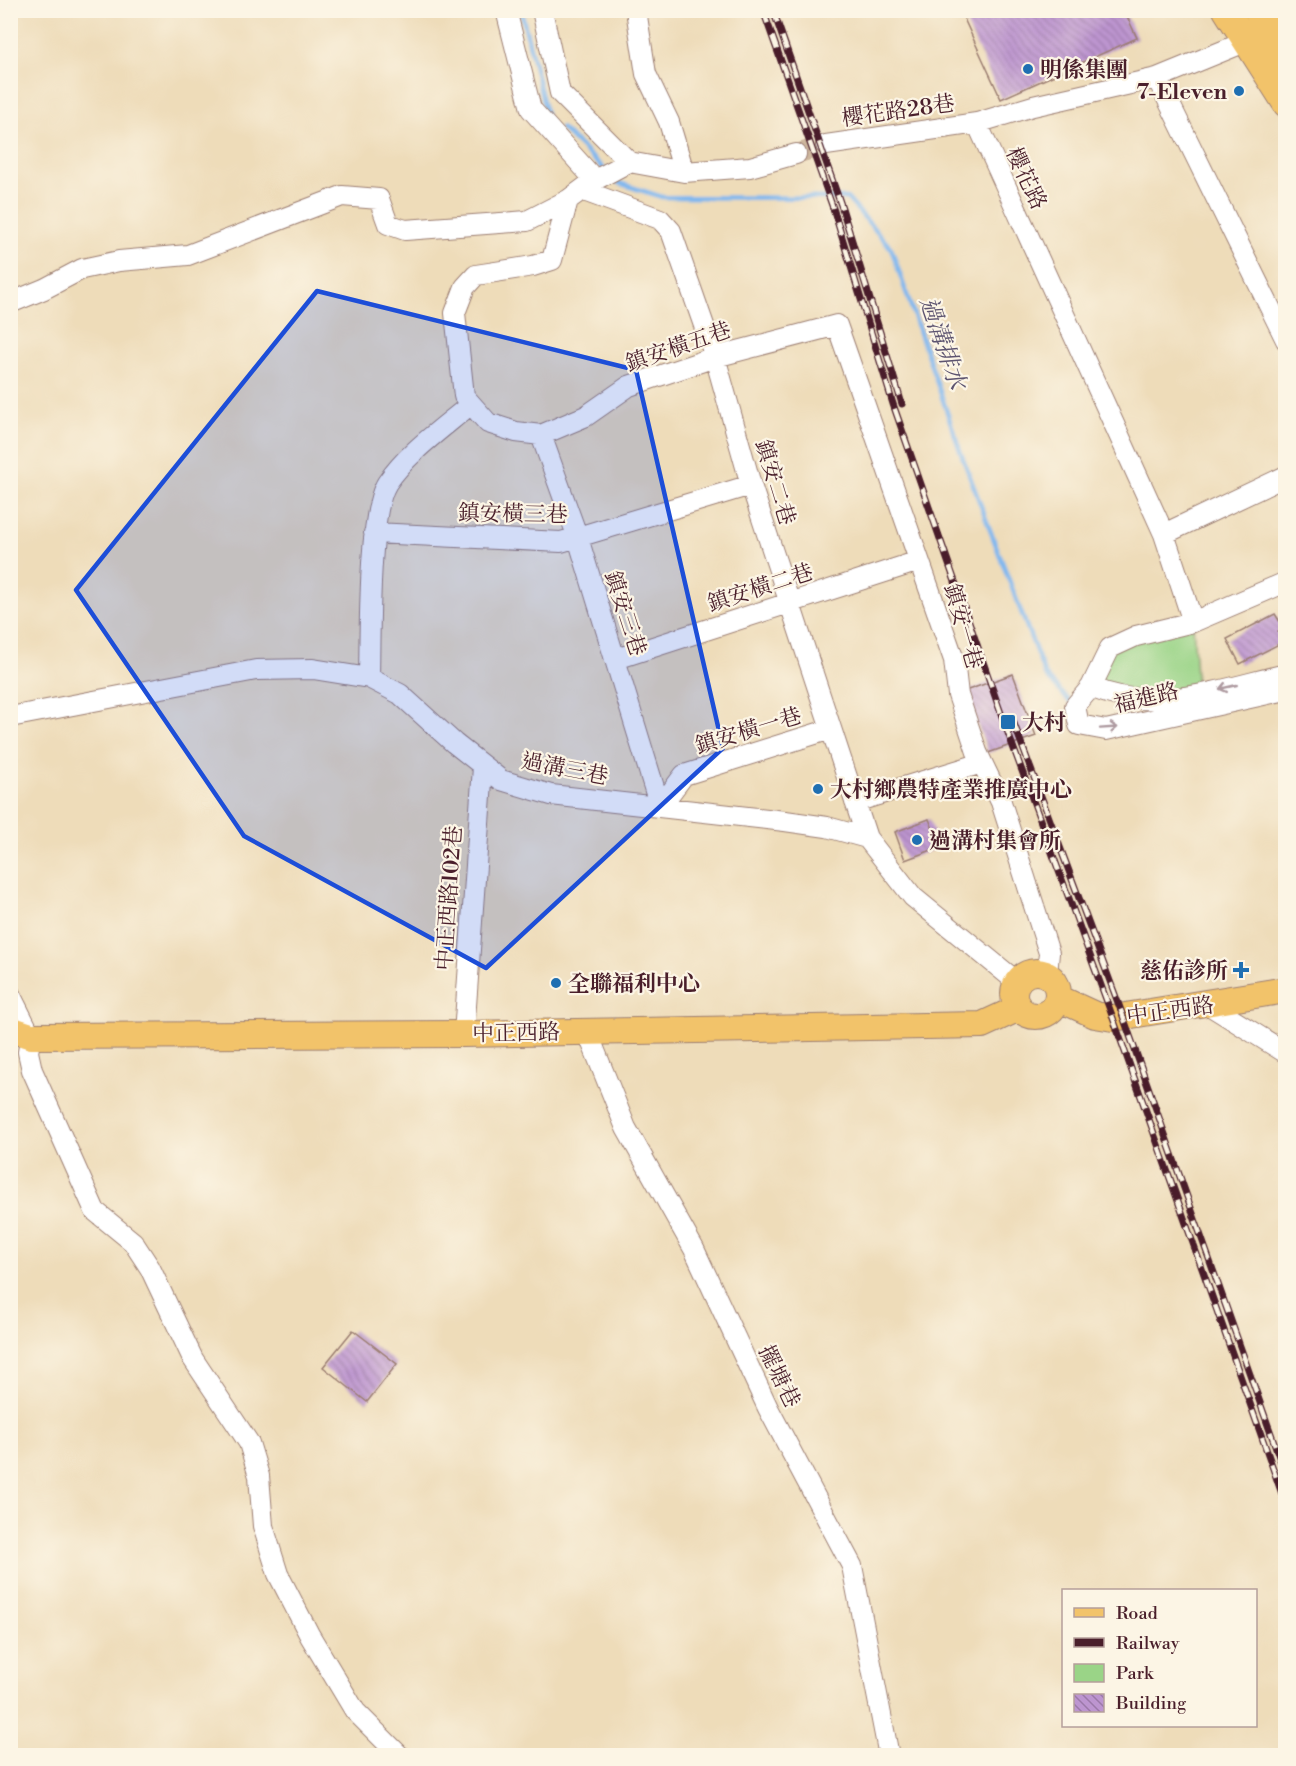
<svg xmlns="http://www.w3.org/2000/svg" width="1296" height="1766" font-family="'Libre Bodoni','Noto Serif TC',serif">
  <defs>
    <pattern id="building-back-hatch" width="6" height="6" patternUnits="userSpaceOnUse" patternTransform="scale(1.5)"><rect width="6" height="6" fill="#bd95d0"/><path d="M-1 5l2 2M0 0l6 6M5-1l2 2" fill="none" stroke="#9c79a9"/></pattern>
  </defs>
  <rect width="100%" height="100%" fill="#fcf5e5"/>
  <filter id="ink" filterUnits="userSpaceOnUse"><feTurbulence type="fractalNoise" baseFrequency=".0167" numOctaves="2"/><feDisplacementMap in="SourceGraphic" scale="12" xChannelSelector="R" yChannelSelector="G"/><feConvolveMatrix kernelMatrix="1 2 1 2 8 2 1 2 1" color-interpolation-filters="sRGB"/></filter>
  <filter id="wash" filterUnits="userSpaceOnUse"><feTurbulence type="fractalNoise" baseFrequency=".008" numOctaves="4" result="noise"/><feDisplacementMap in="SourceGraphic" scale="24" xChannelSelector="R" yChannelSelector="G"/><feGaussianBlur stdDeviation="1.35" result="paint"/><feColorMatrix in="noise" values="0 0 0 0 0 0 0 0 0 0 0 0 0 0 0 0 0 1.4 0 .05"/><feComposite in="paint" operator="in"/></filter>
  <g filter="url(#wash)">
    <rect width="100%" height="100%" fill="#eedcb9"/>
    <!-- park -->
    <path fill="#9ad487" stroke="#727a59" stroke-width="1.5" d="M1193 622 1197 695 1091 687 1110 648Z"/>
    <g fill="none" stroke-linecap="round" stroke-linejoin="round">
      <!-- stream -->
      <path stroke="#7fb7ef" stroke-width="4.5" d="M521 10 546 114
        M561 128 605 170
        M611 176 619 183 662 197 847 198 891 248 961 453 1045 675 1070 702"/>
    </g>
    <g id="blocks">
      <!-- building -->
      <path fill="url(#building-back-hatch)" d="M960 10H1124L1137 38 1001 99Z
        M1275 614 1284 628 1278 631 1283 642 1240 664 1227 639Z
        M1013 674 1036 736 988 753 965 691Z
        M929 819 940 847 905 860 895 832Z
        M353 1330 397 1364 367 1402 323 1367Z"/>
    </g>
  </g>
  <g filter="url(#ink)">
    <use href="#blocks" fill-opacity="0" stroke="#9c7e72" stroke-width="1.5"/>
    <g fill="none" stroke-linecap="round" stroke-linejoin="round">
      <!-- minor-tunnel -->
      <path stroke="#cdb69d" stroke-width="20" stroke-dasharray="20 10" stroke-linecap="butt" d="M796 154 826 145"/>
      <!-- minor casing -->
      <g stroke="#9c7e72" stroke-width="22">
        <path id="minor" d="M506 10 531 109 595 180
          M542 10 560 93 629 162
          M1157 78 1286 340
          M977 123 1164 534 1193 622
          M826 145 977 123 1033 106 1157 78 1245 42 1259 41
          M684 172 750 167 796 154
          M584 191 660 219 671 231 715 357 751 485 867 838
          M568 200 552 260 533 266 476 275 465 287 455 313 464 396 488 423 516 432 541 435 586 416 629 386 715 357 837 325 954 660 958 695 977 752 1001 802 1049 953 1047 974
          M10 303 44 289 82 269 119 261 188 255 342 196 379 199 388 224 405 230 527 221 568 200 595 180 629 162 684 172 669 122 646 74 636 10
          M541 435 578 538 660 807
          M374 533 561 542 751 485
          M1164 534 1286 476
          M616 659 919 561
          M1286 674C1221 689 1154 715 1091 687L1075 706 1079 725 1106 730 1286 690
          M369 678C370 638 368 512 387 483 408 452 443 428 471 404
          M1091 687 1110 648 1136 636 1193 622 1286 582
          M10 717 256 670 313 669 369 678 400 694 454 743 501 780 551 795 785 821 827 827 867 838 913 897 1017 982
          M855 802 982 763
          M660 807 684 775 831 729
          M10 994 31 1036 28 1052 32 1070 95 1211 133 1242 150 1268 193 1359 249 1443 259 1476 263 1526 278 1574 310 1636 355 1711 400 1756
          M1209 1005 1286 1053
          M587 1031 626 1128 694 1249 768 1408 852 1566 889 1756
          M464 1034 483 767"/>
      </g>
      <!-- major casing -->
      <g stroke="#9c7e72" stroke-width="28">
        <path id="major" d="M1226 10 1286 104
          M1257 10 1286 58
          M1014 994a22 22 0 1 1 44 0a22 22 0 1 1-44 0Z
          M1058 998 1095 1015 1113 1018 1286 990
          M10 1029 31 1036 464 1034 982 1025 1019 1008"/>
      </g>
      <!-- minor -->
      <use href="#minor" stroke="#fff" stroke-width="20"/>
      <!-- major -->
      <use href="#major" stroke="#f2c36a" stroke-width="26"/>
      <!-- rail casing -->
      <g stroke="#4a1f2b" stroke-width="7">
        <path id="rail" d="M763 10 834 211 893 404 1004 722 1113 1018 1286 1505
          M773 10 842 208 902 404
          M1013 721 1123 1016 1286 1476"/>
      </g>
      <!-- rail -->
      <use href="#rail" stroke="#fcf5e5" stroke-width="4.5" stroke-dasharray="14" stroke-linecap="butt"/>
    </g>
    <!-- one-way arrows -->
    <defs><path id="oneway-shaft" d="M-6 0H5M1.5-3L5.5 0L1.5 3" fill="none" stroke-width="1.6" stroke-linecap="round" stroke-linejoin="round" transform="scale(1.5)"/></defs>
    <g stroke="#ae9aa0">
      <use href="#oneway-shaft" transform="translate(1228 687) rotate(167)"/>
      <use href="#oneway-shaft" transform="translate(1109 728) rotate(-4)"/>
    </g>
  </g>
  <!-- marked area -->
  <path fill="#1d4ed8" fill-opacity="0.2" stroke="#1d4ed8" stroke-width="4.5" stroke-linejoin="round" d="M317 291 636 370 723 748 486 968 244 836 76 590Z"/>
  <!-- markers -->
  <g fill="#1f6fb2" stroke="#fcf5e5" stroke-width="2">
    <circle cx="1028" cy="69" r="6"/>
    <circle cx="1239" cy="91" r="6"/>
    <rect x="1000" y="714" width="16" height="16" rx="3"/>
    <circle cx="818" cy="789" r="6"/>
    <circle cx="917" cy="840" r="6"/>
    <path d="M1238 961h6v6h6v6h-6v6h-6v-6h-6v-6h6z"/>
    <circle cx="556" cy="983" r="6"/>
  </g>
  <g text-anchor="middle" stroke-width="4.5" stroke-linejoin="round" paint-order="stroke">
    <!-- poi labels -->
    <g font-size="22" font-weight="bold" fill="#4a1f2b" stroke="#fcf5e5" text-anchor="start">
      <text x="1040" y="77">明係集團</text>
      <text x="1227" y="99" text-anchor="end">7-Eleven</text>
      <text x="1022" y="730">大村</text>
      <text x="830" y="797">大村鄉農特產業推廣中心</text>
      <text x="929" y="848">過溝村集會所</text>
      <text x="1228" y="978" text-anchor="end">慈佑診所</text>
      <text x="568" y="991">全聯福利中心</text>
    </g>
    <!-- street labels -->
    <g font-size="22" fill="#4a1f2b" stroke="#fcf5e5">
      <text transform="translate(898 110) rotate(-8)" y="8">櫻花路28巷</text>
      <text transform="translate(1027 178) rotate(65)" y="8">櫻花路</text>
      <text transform="translate(678 346) rotate(-19)" y="8">鎮安橫五巷</text>
      <text transform="translate(776 482) rotate(73)" y="8">鎮安二巷</text>
      <text transform="translate(513 513) rotate(1)" y="8">鎮安橫三巷</text>
      <text transform="translate(760 587) rotate(-18)" y="8">鎮安橫二巷</text>
      <text transform="translate(626 613) rotate(72)" y="8">鎮安三巷</text>
      <text transform="translate(964 626) rotate(74)" y="8">鎮安一巷</text>
      <text transform="translate(1146 697) rotate(-13)" y="8">福進路</text>
      <text transform="translate(748 730) rotate(-17)" y="8">鎮安橫一巷</text>
      <text transform="translate(565 768) rotate(11)" y="8">過溝三巷</text>
      <text transform="translate(448 898) rotate(-86)" y="8">中正西路102巷</text>
      <text transform="translate(1170 1010) rotate(-8)" y="8">中正西路</text>
      <text transform="translate(516 1032) rotate(-1)" y="8">中正西路</text>
      <text transform="translate(780 1376) rotate(64)" y="8">擺塘巷</text>
    </g>
    <!-- water labels -->
    <g font-size="24" font-style="italic" fill="#5d5470" stroke="#fcf5e5">
      <text transform="translate(943 343) rotate(71)" y="8">過溝排水</text>
    </g>
  </g>
  <!-- margin -->
  <rect width="1296" height="1766" fill="none" stroke="#fcf5e5" stroke-width="36"/>
  <!-- legend -->
  <rect x="1062" y="1589" width="195" height="138" fill="#fcf5e5" stroke="#b59f9b" stroke-width="1.5"/>
  <rect x="1074" y="1608" width="30" height="9" fill="#f2c36a" stroke="#b59f9b" stroke-width="1.5"/>
  <text x="1116" y="1619" font-size="18" fill="#4a1f2b">Road</text>
  <rect x="1074" y="1638" width="30" height="9" fill="#4a1f2b" stroke="#b59f9b" stroke-width="1.5"/>
  <text x="1116" y="1649" font-size="18" fill="#4a1f2b">Railway</text>
  <rect x="1074" y="1664" width="30" height="18" fill="#9ad487" stroke="#b59f9b" stroke-width="1.5"/>
  <text x="1116" y="1679" font-size="18" fill="#4a1f2b">Park</text>
  <rect x="1074" y="1694" width="30" height="18" fill="url(#building-back-hatch)" stroke="#b59f9b" stroke-width="1.5"/>
  <text x="1116" y="1709" font-size="18" fill="#4a1f2b">Building</text>
</svg>
